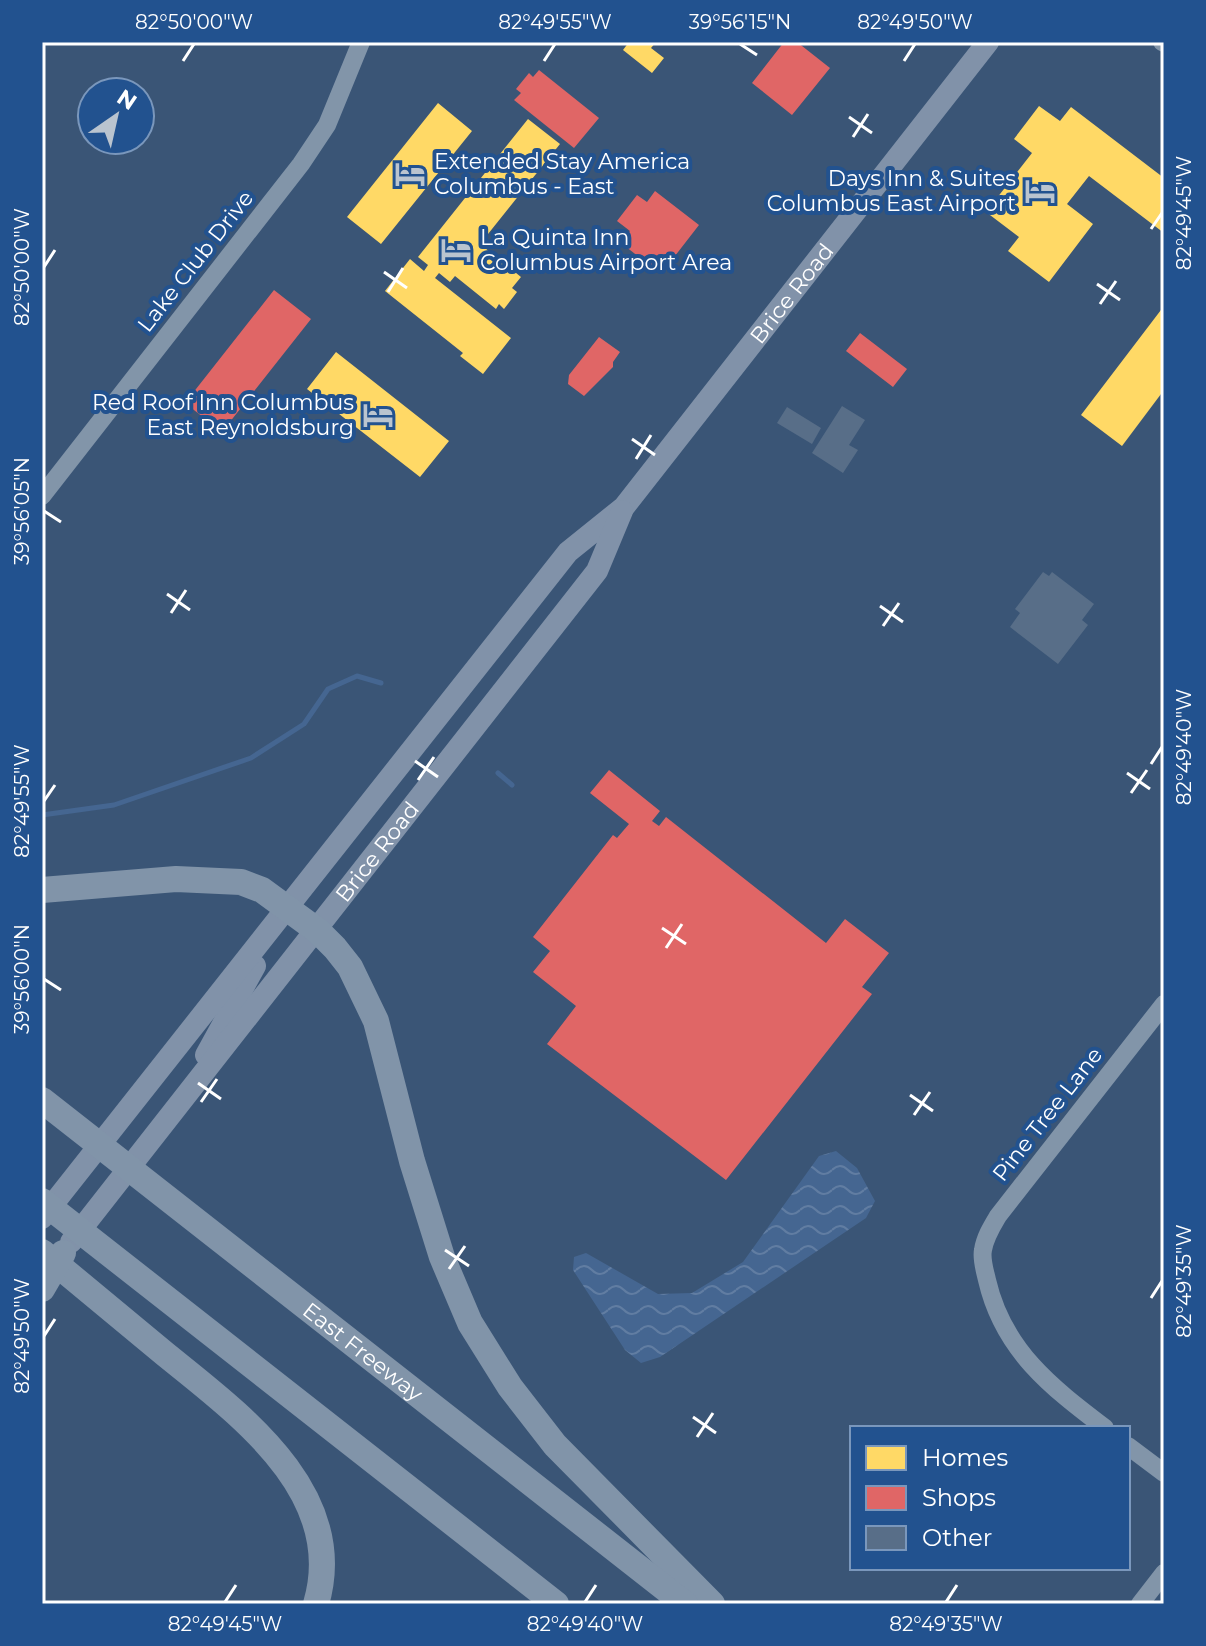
<svg xmlns="http://www.w3.org/2000/svg" width="1206" height="1646" font-family="Montserrat,sans-serif">
  <defs>
    <pattern id="water-waves" width="16" height="10" patternUnits="userSpaceOnUse" patternTransform="scale(2)"><rect width="16" height="10" fill="#456691"/><path d="M0 5q4-4 8 0t8 0" fill="none" stroke="#617da2"/></pattern>
  </defs>
  <rect width="100%" height="100%" fill="#3a5576"/>
  <!-- water -->
  <path fill="url(#water-waves)" d="M836 1151 857 1168 875 1201 866 1218 660 1357 641 1363 625 1350 573 1270 574 1257 586 1253 658 1294 692 1293 743 1262 819 1156Z"/>
  <!-- homes -->
  <path fill="#ffd966" d="M629 42H656L651 48 664 58 652 73 623 50Z
    M438 103 472 131 381 244 347 217Z
    M1039 106 1060 121 1071 107 1164 178V233L1089 176 1067 204 1093 224 1049 282 1008 251 1019 237 986 212 1032 153 1014 139Z
    M528 119 560 144 480 244 521 277 512 288 517 292 504 309 499 304 496 309 455 276 450 282 439 273 435 278 511 338 483 374 460 356 463 353 385 291 410 259 424 271 428 265 418 257Z
    M1164 306V390L1122 446 1081 415Z
    M336 352 449 441 420 477 307 389Z"/>
  <!-- shops -->
  <path fill="#e06666" d="M784 42H797L830 68 792 115 752 83Z
    M539 70 599 118 574 148 514 100 521 93 516 89 529 73 533 77Z
    M655 191 699 225 661 274 621 243 630 231 617 221 637 195 647 202Z
    M274 290 311 319 222 432 185 403Z
    M860 333 907 369 893 387 846 351Z
    M599 337 620 352 613 362V367L584 396 568 384 569 375Z
    M609 770 660 811 652 821 659 826 666 817 826 943 845 919 889 953 862 987 872 994 726 1180 547 1044 576 1006 533 972 550 951 533 937 613 835 617 838 629 824 590 793Z"/>
  <g fill="none" stroke-linecap="round" stroke-linejoin="round">
    <!-- stream -->
    <path stroke="#456691" stroke-width="5" d="M498 773 512 785
      M42 815 114 805 251 758 304 724 328 689 357 676 381 683"/>
  </g>
  <!-- building -->
  <path fill="#586e88" d="M842 406 865 420 849 445 858 450 843 473 812 453Z
    M787 407 821 428 812 444 777 423Z
    M1043 572 1049 576 1052 572 1094 604 1082 620 1088 625 1058 664 1010 627 1020 613 1015 609Z"/>
  <g fill="none" stroke-linecap="round" stroke-linejoin="round">
    <!-- minor -->
    <path stroke="#8295a9" stroke-width="18" d="M1162 42 1164 43
      M42 496 301 164 327 125 361 42
      M1105 1428C1051 1387 1003 1350 987 1280 985 1271 981 1259 983 1250 985 1237 992 1226 998 1216L1164 1004
      M1128 1446 1164 1473
      M1140 1604 1164 1573"/>
    <!-- major -->
    <g stroke="#8192a9" stroke-width="22">
      <path d="M206 1055 255 966"/>
      <path id="s1" d="M42 1218 568 552 624 507 988 42"/>
      <path id="s2" d="M71 1242 597 571 622 511"/>
    </g>
    <!-- highway -->
    <g stroke="#8194a9" stroke-width="26">
      <path d="M42 890 176 879 241 882 262 890 318 931 335 948 350 967 376 1021 412 1161 442 1257 470 1323 510 1387 555 1445 712 1604"/>
      <path id="s3" d="M42 1100 685 1604"/>
      <path d="M42 1201 556 1604"/>
      <path d="M42 1252C83 1286 124 1320 165 1354 239 1414 349 1493 316 1604"/>
      <path d="M42 1289 63 1253"/>
    </g>
  </g>
  <!-- ticks -->
  <path fill="none" stroke="#fff" stroke-width="3" d="M740 44 757 55M183 61 194 44M544 61 555 44M904 61 915 44M849 117 872 133M853 137 868 114M1151 229 1162 213M44 267 55 250M384 272 407 288M1097 284 1120 300M388 292 403 268M1100 304 1116 281M632 439 655 455M636 459 651 435M44 511 61 522M167 594 190 610M880 606 903 622M171 613 186 590M883 626 899 603M415 761 438 777M1151 764 1162 747M1127 773 1150 789M418 780 434 757M1131 793 1147 770M44 801 55 785M662 928 686 944M666 948 682 924M44 979 61 990M198 1083 221 1099M910 1095 933 1111M201 1102 217 1079M914 1115 930 1092M445 1250 469 1266M449 1269 465 1246M1151 1298 1162 1281M44 1336 55 1319M693 1417 716 1433M697 1437 713 1413M225 1602 236 1585M585 1602 596 1585M946 1602 957 1585"/>
  <!-- icons -->
  <defs>
    <g id="hotel-bare" transform="scale(2.4)"><path d="M-6-4.5h1.5V1H6V5H4.5V3h-9V5H-6ZM-4 0a1.8 1.8 0 1 1 3.6 0ZM.5 0V-2.5h3Q6-2.5 6 0Z" fill="#bac4cf" stroke="#22528f" stroke-width="2.5" paint-order="stroke"/></g>
  </defs>
  <g fill-rule="evenodd">
    <use href="#hotel-bare" x="410" y="174"/>
    <use href="#hotel-bare" x="1040" y="191"/>
    <use href="#hotel-bare" x="456" y="250"/>
    <use href="#hotel-bare" x="378" y="415"/>
  </g>
  <g text-anchor="middle" stroke-width="8" stroke-linejoin="round" paint-order="stroke">
    <!-- poi labels -->
    <g font-size="22" fill="#fff" stroke="#22528f" text-anchor="start">
      <text x="434" y="169">Extended Stay America<tspan x="434" dy="25">Columbus - East</tspan></text>
      <text x="1016" y="186" text-anchor="end">Days Inn &amp; Suites<tspan x="1016" dy="25">Columbus East Airport</tspan></text>
      <text x="480" y="245">La Quinta Inn<tspan x="480" dy="25">Columbus Airport Area</tspan></text>
      <text x="354" y="410" text-anchor="end">Red Roof Inn Columbus<tspan x="354" dy="25">East Reynoldsburg</tspan></text>
    </g>
    <!-- street labels -->
    <g font-size="22" fill="#fff" stroke="#22528f">
      <text transform="translate(195 261) rotate(-52)" y="8">Lake Club Drive</text>
      <text dy="8" stroke="none"><textPath href="#s1" startOffset="1192">Brice Road</textPath></text>
      <text dy="8" stroke="none"><textPath href="#s2" startOffset="496">Brice Road</textPath></text>
      <text transform="translate(1047 1114) rotate(-52)" y="8">Pine Tree Lane</text>
      <text dy="8" stroke="none"><textPath href="#s3" startOffset="408">East Freeway</textPath></text>
    </g>
  </g>
  <!-- border -->
  <rect width="1206" height="1646" fill="none" stroke="#22528f" stroke-width="88"/>
  <!-- legend -->
  <rect x="850" y="1426" width="280" height="144" fill="#22528f" stroke="#7a97bc" stroke-width="2"/>
  <rect x="866" y="1446" width="40" height="24" fill="#ffd966" stroke="#7a97bc" stroke-width="2"/>
  <text x="922" y="1466" font-size="24" fill="#ffffff">Homes</text>
  <rect x="866" y="1486" width="40" height="24" fill="#e06666" stroke="#7a97bc" stroke-width="2"/>
  <text x="922" y="1506" font-size="24" fill="#ffffff">Shops</text>
  <rect x="866" y="1526" width="40" height="24" fill="#586e88" stroke="#7a97bc" stroke-width="2"/>
  <text x="922" y="1546" font-size="24" fill="#ffffff">Other</text>
  <!-- north arrow -->
  <g transform="translate(116 116) rotate(34)"><circle r="38" fill="#22528f" stroke="#7a97bc" stroke-width="2"/>
  <path d="M0-6L14 30L0 20L-14 30Z" fill="#bac4cf"/>
  <text y="-12" font-size="22" font-weight="bold" text-anchor="middle" fill="#ffffff">N</text>
  </g>
  <rect x="44" y="44" width="1118" height="1558" fill="none" stroke="#fff" stroke-width="3"/>
  <g font-size="20" text-anchor="middle" fill="#fff">
    <text x="194" y="29">82°50'00"W</text>
    <text x="555" y="29">82°49'55"W</text>
    <text x="740" y="29">39°56'15"N</text>
    <text x="915" y="29">82°49'50"W</text>
    <text transform="translate(1184 213) rotate(-90)" y="7">82°49'45"W</text>
    <text transform="translate(22 267) rotate(-90)" y="7">82°50'00"W</text>
    <text transform="translate(22 511) rotate(-90)" y="7">39°56'05"N</text>
    <text transform="translate(1184 747) rotate(-90)" y="7">82°49'40"W</text>
    <text transform="translate(22 801) rotate(-90)" y="7">82°49'55"W</text>
    <text transform="translate(22 979) rotate(-90)" y="7">39°56'00"N</text>
    <text transform="translate(1184 1281) rotate(-90)" y="7">82°49'35"W</text>
    <text transform="translate(22 1336) rotate(-90)" y="7">82°49'50"W</text>
    <text x="225" y="1631">82°49'45"W</text>
    <text x="585" y="1631">82°49'40"W</text>
    <text x="946" y="1631">82°49'35"W</text>
  </g>
</svg>
